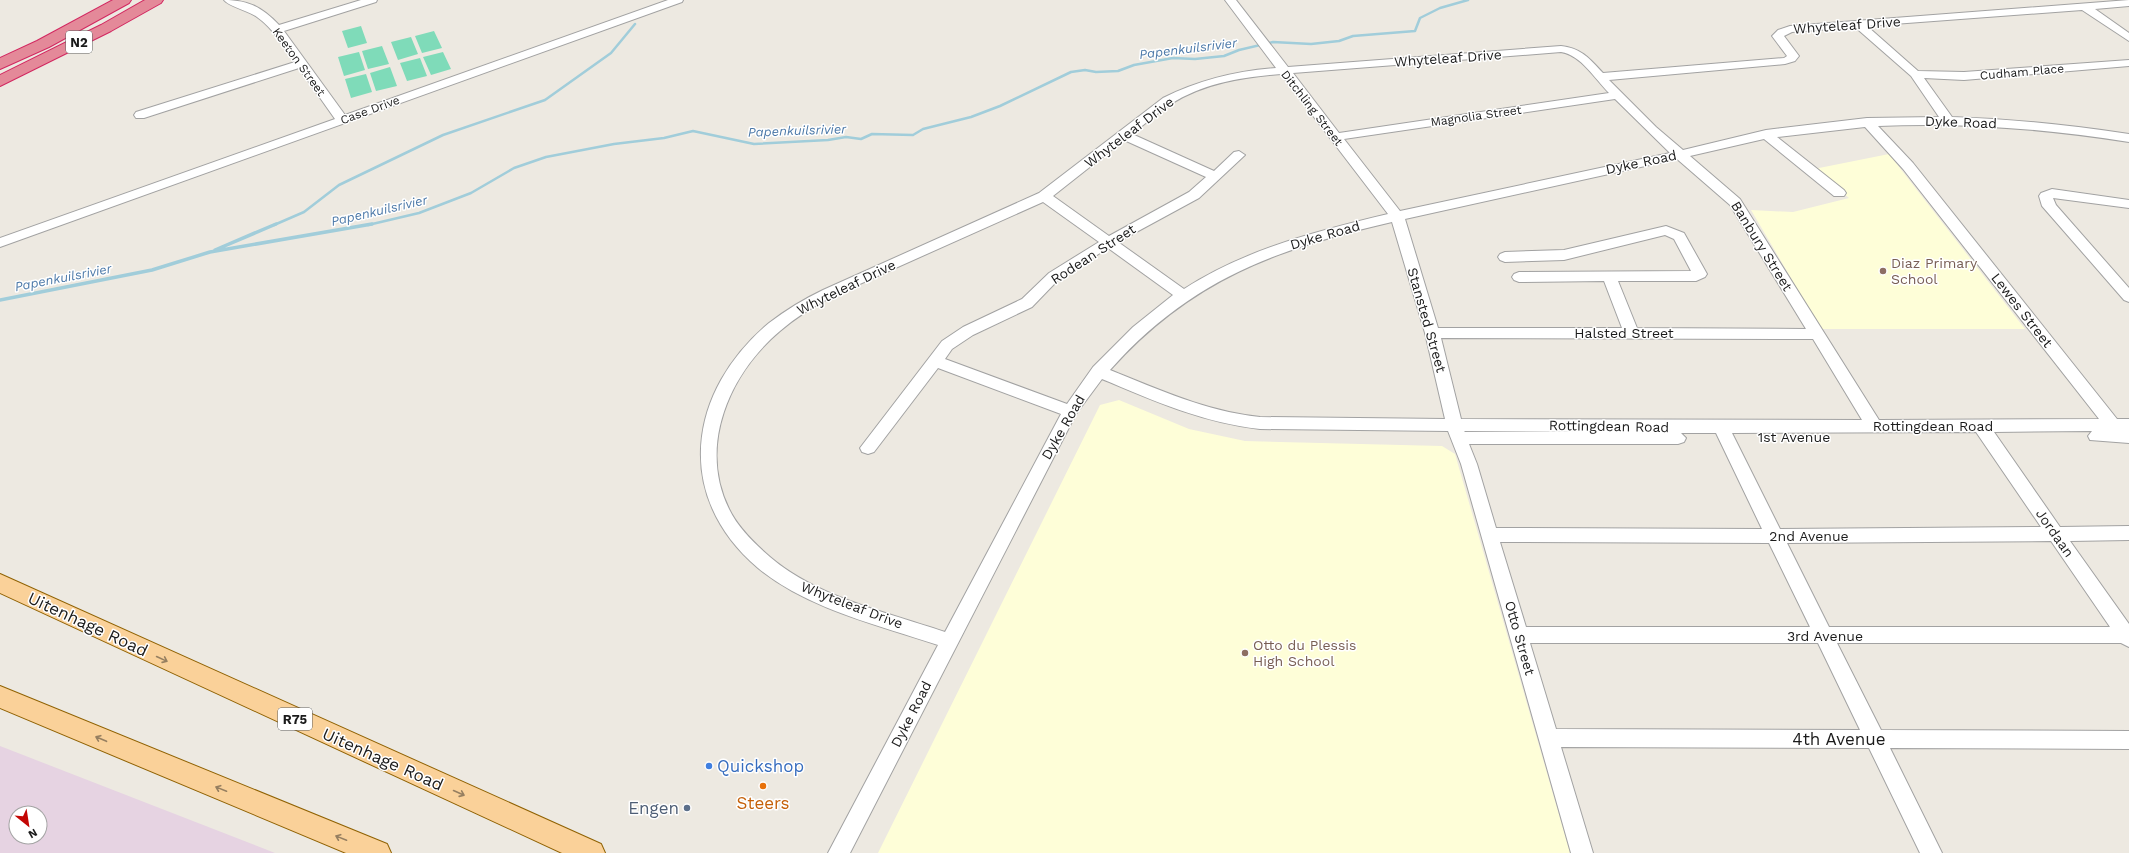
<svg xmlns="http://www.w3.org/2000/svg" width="2129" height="853" font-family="'Work Sans',sans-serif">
  <rect width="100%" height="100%" fill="#ede9e1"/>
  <!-- industrial -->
  <path fill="#e6d3e2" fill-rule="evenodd" d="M0 746 275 853H0ZM16 813H40V837H16Z"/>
  <!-- education -->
  <path fill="#fefed8" d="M1889 154 2025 329H1821L1751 210 1793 212 1849 198 1814 169Z
    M1119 400 1189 429 1245 441 1442 446 1455 454 1570 853H878L1100 405Z"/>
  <!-- pitch -->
  <path fill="#7fdbb9" d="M361 26 367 43 348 48 342 31Z
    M434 31 442 48 422 53 415 36Z
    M411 37 418 54 398 60 391 42Z
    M382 46 389 64 368 69 362 51Z
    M359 52 365 70 344 76 338 57Z
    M443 52 451 69 431 75 423 57Z
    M420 58 427 76 407 81 400 63Z
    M390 67 397 86 376 91 370 73Z
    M366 74 372 92 351 98 345 79Z"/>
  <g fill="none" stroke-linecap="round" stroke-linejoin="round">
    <!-- stream-far1 -->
    <path stroke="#a1cdda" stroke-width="2.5" d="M274 225 304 212 339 185 443 135 545 100 611 53 635 24
      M368 225 419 213 471 193 514 168 546 157 614 144 664 138 693 131 754 144 828 140 846 137 861 139 872 134 913 135 923 129 971 117 1000 106 1071 72 1085 70 1096 72 1118 71 1134 65 1173 58 1195 59 1224 56 1239 50 1273 42 1311 44 1339 41 1353 36 1415 31 1420 18 1440 8 1468 0"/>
    <!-- stream -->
    <path stroke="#a1cdda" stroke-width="3.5" d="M215 250 276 224
      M0 300 152 270 210 252 372 224"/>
    <!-- minor casing -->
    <g stroke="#a2a2a2" stroke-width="2">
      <path id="minor" d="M224 0C248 0 262 7 279 25L361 0H377L376 2 284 31 345 115 668 0H683L682 2 0 247V238L335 119 299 68 144 118H136L134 115 136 112 295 62C283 46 273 28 257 17 249 11 228 6 224 0Z
        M1225 0H1236L1288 67 1561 46C1581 48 1590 59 1603 73L1784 58 1787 56 1772 36 1778 30 1790 26 2129 0V6L2095 9 2129 33V41L2082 10 1867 26 1918 71 1964 72 2129 60V66L1964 80 1924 78 1952 117C2011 119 2070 125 2129 134V142C2046 129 1963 122 1878 126L1913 163 2117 419H2129V443L2090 440 2088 436 2092 431 1994 432 2060 527 2129 526V540L2070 541 2129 624V647L2121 643H1837L1881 730 2129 731V749L1890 748 1942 853H1920L1869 748 1561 747 1593 853H1571L1461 464 1448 431 1260 429C1204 423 1154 401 1102 379L1076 414 850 853H828L938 645C878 625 808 609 758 568 673 496 688 391 769 323 786 310 804 299 823 290L1039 193 1163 98C1199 80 1236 71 1276 68ZM1855 27 1911 76 1939 117 1867 118 1766 130 1683 150 1656 127 1609 80 1785 64 1795 61 1799 56 1784 36 1792 32ZM1561 52C1581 55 1595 79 1609 93L1339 133 1293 73ZM1281 74 1388 214C1317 231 1246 249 1184 289L1118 242 1199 198 1245 155 1239 151 1234 152 1214 171 1132 134C1145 124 1157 113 1171 104 1203 83 1244 77 1281 74ZM1615 99 1670 153 1400 211 1344 139ZM1865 127 1903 169 2099 419 1879 420 1740 199 1690 156 1764 139 1834 196H1844L1846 193 1844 190 1777 137ZM1124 140 1206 177 1189 192 1109 236 1053 196ZM1677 159 1730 205 1806 329 1637 328 1618 281H1696L1705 277 1707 274 1684 233 1666 226 1564 250 1505 252 1500 254 1498 257 1500 260 1505 262 1564 260 1665 235 1674 239 1691 271 1519 272 1514 274 1512 277 1514 280 1519 282 1604 281 1622 328H1438L1405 219ZM1043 202 1099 242 1049 273 1022 299 963 327 942 341 860 448 862 452 868 454 874 452 938 368 1061 414 945 632C887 612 818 598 770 557 755 544 738 528 729 509 698 446 729 374 780 331 796 317 814 306 833 296ZM1392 222 1425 333 1445 419 1260 417C1205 411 1160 390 1110 370 1191 279 1277 249 1392 222ZM1108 248 1173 295 1133 327 1093 367 1067 404 945 359 952 349 973 335 1032 307 1059 279ZM1441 338 1813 339 1862 420 1461 419ZM1464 431 1586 432H1465ZM1976 432 2041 527 1780 529 1732 433ZM1681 433H1716L1762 529 1496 528 1477 464 1469 444H1678L1684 442 1686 438ZM2051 541 2110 627H1829L1787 543ZM1500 542 1769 543 1810 627H1526ZM1530 643H1818L1860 730 1556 729Z
        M2052 189 2129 200V208L2053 198 2056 205 2129 288V302L2124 300 2042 206 2039 196 2041 193Z"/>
    </g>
    <!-- major casing -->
    <g stroke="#906203" stroke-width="2">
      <path id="major" d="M0 574 601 844 605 853H562L0 593Z
        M0 686 387 844 391 853H346L0 708Z"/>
    </g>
    <!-- highway casing -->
    <g stroke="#d22760" stroke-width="2">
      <path id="highway" d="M113 0H131L129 3 49 47 0 69V58L37 41Z
        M145 0H163L161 3 111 31 0 86V75L101 25Z"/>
    </g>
    <!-- minor -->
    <use href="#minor" fill="#fff" fill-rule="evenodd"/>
    <!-- major -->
    <use href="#major" fill="#fad199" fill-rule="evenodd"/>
    <!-- highway -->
    <use href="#highway" fill="#e48999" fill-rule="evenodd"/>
  </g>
  <!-- one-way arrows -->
  <defs><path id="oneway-shaft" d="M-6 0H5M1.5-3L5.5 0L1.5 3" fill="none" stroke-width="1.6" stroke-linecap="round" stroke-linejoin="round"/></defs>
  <g stroke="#967f60">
    <use href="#oneway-shaft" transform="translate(162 659) rotate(25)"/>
    <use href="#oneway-shaft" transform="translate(101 739) rotate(-157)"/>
    <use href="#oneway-shaft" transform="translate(221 789) rotate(-158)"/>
    <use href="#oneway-shaft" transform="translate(459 793) rotate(24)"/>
    <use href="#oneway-shaft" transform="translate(341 838) rotate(-158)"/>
  </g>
  <!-- markers -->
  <g fill="#8d6e63" stroke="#fff" stroke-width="1.5">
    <circle cx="1883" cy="271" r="4"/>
    <circle cx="1245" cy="653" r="4"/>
  </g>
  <circle fill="#3f7fe0" stroke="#fff" stroke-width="1.5" cx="709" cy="766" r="4"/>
  <circle fill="#e8710a" stroke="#fff" stroke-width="1.5" cx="763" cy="786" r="4"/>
  <circle fill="#5c6f8a" stroke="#fff" stroke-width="1.5" cx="687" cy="808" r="4"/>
  <g text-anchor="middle" stroke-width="3" stroke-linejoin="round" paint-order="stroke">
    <!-- far-street labels -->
    <g font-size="12" fill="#1b1b1b" stroke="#fff">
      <text transform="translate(299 62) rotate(54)" y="4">Keeton Street</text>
      <text transform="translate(2022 72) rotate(-5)" y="4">Cudham Place</text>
      <text transform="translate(1312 108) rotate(52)" y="4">Ditchling Street</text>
      <text transform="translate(370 110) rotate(-20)" y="4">Case Drive</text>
      <text transform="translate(1476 116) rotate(-8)" y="4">Magnolia Street</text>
    </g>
    <!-- shield labels -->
    <g fill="#fff" stroke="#5f5f5f" stroke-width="1">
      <rect x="66" y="31" width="26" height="22" rx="3"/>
      <rect x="278" y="708" width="34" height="22" rx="3"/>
    </g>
    <g font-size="13" font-weight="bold" fill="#1b1b1b">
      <text x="79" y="47">N2</text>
      <text x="295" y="724">R75</text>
    </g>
    <!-- far-water labels -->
    <g font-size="13" font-style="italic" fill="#4b78a8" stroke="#fff">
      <text transform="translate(1188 48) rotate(-7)" y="5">Papenkuilsrivier</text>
      <text transform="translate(797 130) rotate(-2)" y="5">Papenkuilsrivier</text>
      <text transform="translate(379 210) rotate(-13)" y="5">Papenkuilsrivier</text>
      <text transform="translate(63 277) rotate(-11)" y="5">Papenkuilsrivier</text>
    </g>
    <!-- street labels -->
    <g font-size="14" fill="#1b1b1b" stroke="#fff">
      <text transform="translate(1847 25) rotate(-4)" y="5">Whyteleaf Drive</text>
      <text transform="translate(1448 58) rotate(-4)" y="5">Whyteleaf Drive</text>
      <text transform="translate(1961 122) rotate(2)" y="5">Dyke Road</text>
      <text transform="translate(1129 132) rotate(-37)" y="5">Whyteleaf Drive</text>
      <text transform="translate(1641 162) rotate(-12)" y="5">Dyke Road</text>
      <text transform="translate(1325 235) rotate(-16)" y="5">Dyke Road</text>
      <text transform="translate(1762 246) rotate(58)" y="5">Banbury Street</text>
      <text transform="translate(1093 254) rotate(-33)" y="5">Rodean Street</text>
      <text transform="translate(846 287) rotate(-26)" y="5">Whyteleaf Drive</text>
      <text transform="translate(2022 310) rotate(52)" y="5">Lewes Street</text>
      <text transform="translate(1427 320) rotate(74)" y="5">Stansted Street</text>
      <text x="1624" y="338">Halsted Street</text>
      <text transform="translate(1609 426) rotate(1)" y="5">Rottingdean Road</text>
      <text x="1933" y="431">Rottingdean Road</text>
      <text transform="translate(1063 427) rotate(-60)" y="5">Dyke Road</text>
      <text x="1794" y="442">1st Avenue</text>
      <text transform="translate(2055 533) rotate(55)" y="5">Jordaan</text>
      <text x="1809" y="541">2nd Avenue</text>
      <text transform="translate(852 605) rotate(21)" y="5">Whyteleaf Drive</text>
      <text x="1825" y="641">3rd Avenue</text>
      <text transform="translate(1520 638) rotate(74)" y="5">Otto Street</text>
      <text transform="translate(911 714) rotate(-63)" y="5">Dyke Road</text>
    </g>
    <!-- education labels -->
    <g font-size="14" fill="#785e54" stroke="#fff" text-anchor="start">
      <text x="1891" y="268">Diaz Primary<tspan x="1891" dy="16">School</tspan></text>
      <text x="1253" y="650">Otto du Plessis<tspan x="1253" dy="16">High School</tspan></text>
    </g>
    <!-- near-street labels -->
    <g font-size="17" fill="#1b1b1b" stroke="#fff">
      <text transform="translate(88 624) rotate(25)" y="6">Uitenhage Road</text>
      <text x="1839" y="745">4th Avenue</text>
      <text transform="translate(383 759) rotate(24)" y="6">Uitenhage Road</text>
    </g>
    <!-- near-shop labels -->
    <g font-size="17" fill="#366cbe" stroke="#fff" text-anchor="start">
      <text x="717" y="772">Quickshop</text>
    </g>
    <!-- near-food labels -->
    <g font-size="17" fill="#c56008" stroke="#fff">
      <text x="763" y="809">Steers</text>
    </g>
    <!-- near-service labels -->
    <g font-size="17" fill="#4e5e75" stroke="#fff" text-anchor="end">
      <text x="679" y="814">Engen</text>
    </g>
  </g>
  <!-- north arrow -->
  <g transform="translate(28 825) rotate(150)"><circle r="19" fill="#ffffff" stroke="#a4a4a4"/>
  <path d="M0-3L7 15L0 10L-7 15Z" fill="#c30604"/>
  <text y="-6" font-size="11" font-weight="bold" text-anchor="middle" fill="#1b1b1b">N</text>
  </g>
</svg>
